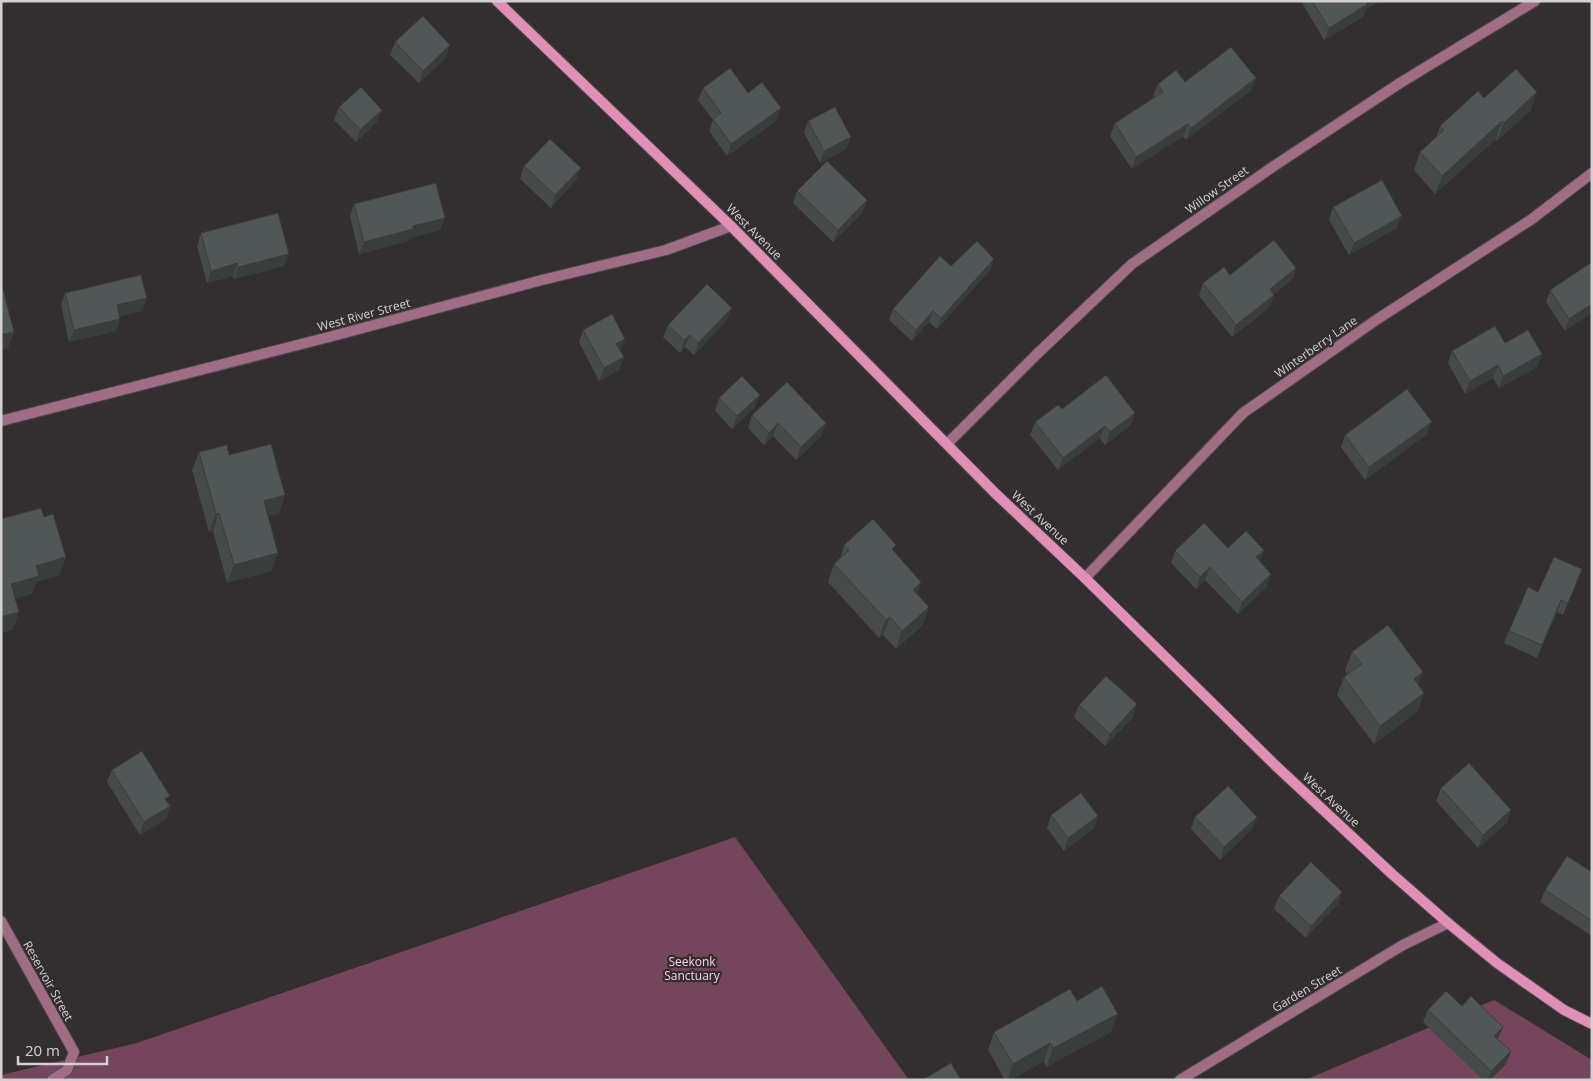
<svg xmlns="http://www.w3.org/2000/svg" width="1593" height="1081" font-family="'Open Sans',sans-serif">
  <rect width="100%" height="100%" fill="#332e30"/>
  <!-- green -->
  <path fill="#75455d" d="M735 837 909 1080H1V1075L137 1043Z
    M1494 1000 1592 1060V1080H1305Z"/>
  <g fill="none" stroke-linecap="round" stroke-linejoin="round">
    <!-- street casing -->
    <g stroke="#504b4d" stroke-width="12">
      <path id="street" d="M1 421 329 337 542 280 666 250 731 226
        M947 444 1037 354 1132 264 1274 166 1400 83 1535 1
        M1085 578 1243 413 1376 320 1532 219 1592 173
        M1 921 74 1052 67 1070 52 1080
        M1180 1080 1403 945 1448 923"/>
    </g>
    <!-- secondary casing -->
    <g stroke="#504b4d" stroke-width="12">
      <path id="secondary" d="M497 1 731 226 995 493 1085 578 1275 765 1392 874 1448 923 1497 963 1564 1010 1592 1024"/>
    </g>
    <!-- street -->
    <use href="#street" stroke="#a16d86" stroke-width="10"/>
    <!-- secondary -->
    <use href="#secondary" stroke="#e28fb7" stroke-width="10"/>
  </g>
  <!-- wall -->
  <path fill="#464b4a" d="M1301 1H1380L1366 9 1363 17 1324 40Z
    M395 42 446 58 419 83 390 55Z
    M1256 78 1251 90 1186 140 1183 136 1132 169 1110 136 1115 123 1154 98 1153 97 1158 84Z
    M703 88 748 93 776 121 727 156 709 131 713 120 698 100Z
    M1484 98 1531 110 1497 141 1496 139 1435 194 1414 170 1420 152 1436 138 1440 126Z
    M339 107 382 110 377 122 356 142 334 120Z
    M808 121 846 149 820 163 804 133Z
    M524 166 581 168 576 180 551 208 520 179Z
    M797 191 867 200 862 213 833 242 793 203Z
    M354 204 440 230 410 238 409 241 359 254 350 216Z
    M1333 207 1397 228 1349 255 1329 220Z
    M201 233 284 266 234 279 233 276 207 283 197 246Z
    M1592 262 1565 331 1546 302 1550 290Z
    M951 266 990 270 937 329 929 322 912 341 889 320 893 309Z
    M1296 268 1292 280 1274 294 1270 307 1232 337 1199 296 1203 283 1230 275Z
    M65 293 142 311 119 316 120 319 116 331 69 342 61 305Z
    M727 320 694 355 685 347 680 353 663 337 668 325Z
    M583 330 620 351 624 357 619 370 599 381 579 342Z
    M1505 343 1542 354 1537 367 1499 388 1493 378 1465 394 1448 363 1452 351Z
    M719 398 755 407 732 429 715 411Z
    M1062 409 1131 425 1105 445 1100 438 1058 470 1030 435 1035 422Z
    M752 415 822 435 796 460 773 436 764 445 748 428Z
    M1427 434 1365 480 1341 447 1345 435Z
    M199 452 285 495 279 513 268 516 278 553 271 571 227 583 213 531 209 532 192 470Z
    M844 545 894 552 921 582 917 594 929 607 923 625 896 649 883 635 879 638 828 582 834 564 840 559Z
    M1228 548 1264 550 1259 561 1267 586 1238 614 1205 580 1196 589 1171 563 1175 551Z
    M1582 569 1563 615 1557 612 1537 658 1504 643 1509 631 1538 592Z
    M1352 652 1418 685V711L1374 744 1337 695 1344 677 1348 674 1345 670Z
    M1079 705 1133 717 1105 746 1074 717Z
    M112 770 168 802 170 806 166 819 140 835 107 782Z
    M1441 788 1507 823 1478 848 1436 801Z
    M1051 815 1094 828 1064 851 1047 828Z
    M1195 817H1257L1252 829 1220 860 1191 829Z
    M1592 872V936L1540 902 1545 890Z
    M1342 892 1338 904 1306 938 1274 909 1279 896Z
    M1077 1001 1111 1032 1046 1067 1044 1061 1010 1080H1005L988 1050 994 1032Z
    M1462 1006 1511 1051 1506 1064 1490 1080H1483L1423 1022 1428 1010Z"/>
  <!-- shaded-wall -->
  <path fill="#393d3c" d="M1365 1H1380L1366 9 1363 17 1324 40 1329 28Z
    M450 45 446 58 419 83 423 71Z
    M1256 78 1251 90 1186 140 1191 128Z
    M1537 92 1531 110 1497 141 1504 123Z
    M781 108 776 121 727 156 731 144Z
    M382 110 377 122 356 142 360 130Z
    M1502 121 1496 139 1435 194 1442 176Z
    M1188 124 1183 136 1132 169 1136 157Z
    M851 137 846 149 820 163 824 151Z
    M581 168 576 180 551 208 555 195Z
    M867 200 862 213 833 242 838 230Z
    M1402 216 1397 228 1349 255 1354 243Z
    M445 218 440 230 410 238 409 241 359 254 364 242 413 226Z
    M289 254 284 266 234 279 238 267Z
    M994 259 990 270 937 329 941 318Z
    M238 263 233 276 207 283 211 271Z
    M1296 268 1292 280 1266 301 1270 289Z
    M1274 295 1270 307 1232 337 1236 325Z
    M147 298 142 311 112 318 117 305Z
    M1592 304V313L1565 331 1569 319Z
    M732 308 727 320 694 355 698 343Z
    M933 311 929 322 912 341 916 330Z
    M120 319 116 331 69 342 74 330Z
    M14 332 8 348 1 350V335Z
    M690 335 685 347 680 353 684 340Z
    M625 339 620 351 616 344Z
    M1542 354 1537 367 1499 388 1503 376Z
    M624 357 619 370 599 381 604 368Z
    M1498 365 1493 378 1465 394 1470 381Z
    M760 395 755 407 732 429 737 416Z
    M1135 413 1131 425 1105 445 1110 432Z
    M1432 422 1427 434 1365 480 1369 467Z
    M778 423 773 436 764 445 769 433Z
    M826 423 822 435 796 460 801 447Z
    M1105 426 1100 438 1058 470 1063 458Z
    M285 495 279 513 257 519 264 501Z
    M219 513 213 531 209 532 216 514Z
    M1264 550 1259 562 1256 557Z
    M278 553 271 571 227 583 234 565Z
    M66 557 60 575 37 582 32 594 4 602 11 584 36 566Z
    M1210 567 1205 580 1196 589 1200 577Z
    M1582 569 1578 581 1563 615 1568 603Z
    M1271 574 1267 586 1238 614 1242 602Z
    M921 582 915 600 913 590Z
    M1561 600 1557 612 1537 658 1542 645Z
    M929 607 923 625 896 649 902 631Z
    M19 612 13 630 1 633V617Z
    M890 617 883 635 879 638 886 620Z
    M1423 672 1417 690 1414 679Z
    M1424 693 1418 711 1374 744 1380 726Z
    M1137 704 1133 717 1105 746 1110 734Z
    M170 806 166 819 140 835 144 822Z
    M1511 810 1507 823 1478 848 1483 835Z
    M1098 816 1094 828 1064 851 1068 838Z
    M1257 817 1252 829 1220 860 1224 847Z
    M1342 892 1338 904 1306 938 1311 926Z
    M1118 1014 1111 1032 1046 1067 1053 1048Z
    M1503 1027 1498 1039 1494 1036Z
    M1050 1043 1044 1061 1010 1080H1007L1013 1064Z
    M1511 1051 1506 1064 1490 1080H1488L1491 1071Z"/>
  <!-- building -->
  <path fill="#515756" stroke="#393d3c" d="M1312 1H1366L1368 4 1329 28Z
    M423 16 450 45 423 71 395 42Z
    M1231 47 1256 78 1191 128 1188 124 1136 157 1115 123 1163 92 1158 84 1176 70 1185 82Z
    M730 68 748 93 762 82 781 108 731 144 713 119 721 113 703 88Z
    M1516 69 1537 92 1504 123 1502 121 1442 176 1420 152 1444 130 1440 126 1478 91 1484 98Z
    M361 87 382 110 360 130 339 107Z
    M835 107 851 137 824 151 808 121Z
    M550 139 581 168 555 195 524 166Z
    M827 161 867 200 838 230 797 191Z
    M1382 180 1402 216 1354 243 1333 207Z
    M436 183 445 218 413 226V229L364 242 354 204Z
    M278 213 289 254 238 267V263L211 271 201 233Z
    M1274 240 1296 268 1270 289 1274 295 1236 325 1203 283 1224 267 1230 275Z
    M977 241 994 259 941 318 933 311 916 330 893 309 940 256 951 266Z
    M1592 262V304L1569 319 1550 290Z
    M141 275 147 298 117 305 120 319 74 330 65 293Z
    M1 282 14 332 1 335Z
    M707 284 732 308 698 343 690 335 684 340 668 325Z
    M612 314 625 339 616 344 624 357 604 368 583 330Z
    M1495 326 1505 343 1528 330 1542 354 1503 376 1498 365 1470 381 1452 351Z
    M1106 375 1135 413 1110 432 1105 426 1063 458 1035 422 1058 405 1062 409Z
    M742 376 760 395 737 416 719 398Z
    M787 382 826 423 801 447 778 423 769 433 752 415Z
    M1407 389 1432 422 1369 467 1345 435Z
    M271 444 285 495 264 501 278 553 234 565 219 513 216 514 199 452 227 445 229 455Z
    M41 508 44 517 53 514 66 557 36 566 39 576 11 584 19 612 1 617V519Z
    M873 519 896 545 892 549 921 582 913 590 929 607 902 631 890 617 886 620 834 564 849 550 844 545Z
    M1204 523 1228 548 1246 531 1264 550 1256 557 1271 574 1242 602 1210 567 1200 577 1175 551Z
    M1554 557 1582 569 1568 603 1561 600 1542 645 1509 631 1528 587 1538 592Z
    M1388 625 1423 672 1414 679 1424 693 1380 726 1344 677 1362 664 1352 652Z
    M1106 676 1137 704 1110 734 1079 705Z
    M142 751 170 796 165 799 170 806 144 822 112 770Z
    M1469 763 1511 810 1483 835 1441 788Z
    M1228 786 1257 817 1224 847 1195 817Z
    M1081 793 1098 816 1068 838 1051 815Z
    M1567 856 1592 872V921L1545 890Z
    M1311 862 1342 892 1311 926 1279 896Z
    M1102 986 1118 1014 1053 1048 1050 1043 1013 1064 994 1032 1070 989 1077 1001Z
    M1446 991 1462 1006 1471 996 1503 1027 1494 1036 1511 1051 1491 1071 1428 1010Z
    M951 1063 961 1080H922Z"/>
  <g text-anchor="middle" stroke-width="4.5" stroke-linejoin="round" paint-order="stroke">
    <!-- street labels -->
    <g font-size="12" fill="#d4d0d2" stroke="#332e30">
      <text transform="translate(1217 190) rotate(-35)" y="4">Willow Street</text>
      <text transform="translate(754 232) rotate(45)" y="4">West Avenue</text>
      <text transform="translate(364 315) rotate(-15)" y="4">West River Street</text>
      <text transform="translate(1316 347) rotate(-35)" y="4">Winterberry Lane</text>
      <text transform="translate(1040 518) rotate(43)" y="4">West Avenue</text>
      <text transform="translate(1331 800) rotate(43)" y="4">West Avenue</text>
      <text transform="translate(48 981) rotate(61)" y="4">Reservoir Street</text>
      <text transform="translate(1307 989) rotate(-31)" y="4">Garden Street</text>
    </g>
    <!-- park labels -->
    <g font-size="12" fill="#f9cee1" stroke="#332e30">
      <text x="692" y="966">Seekonk<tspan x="692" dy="14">Sanctuary</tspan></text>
    </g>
  </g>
  <!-- border -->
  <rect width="1593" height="1081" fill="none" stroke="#d4d0d2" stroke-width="5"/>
  <!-- scale -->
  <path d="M18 1056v8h89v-8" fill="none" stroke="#d4d0d2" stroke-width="2.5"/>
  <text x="25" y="1056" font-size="15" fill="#d4d0d2" stroke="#332e30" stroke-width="4" paint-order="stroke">20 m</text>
</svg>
